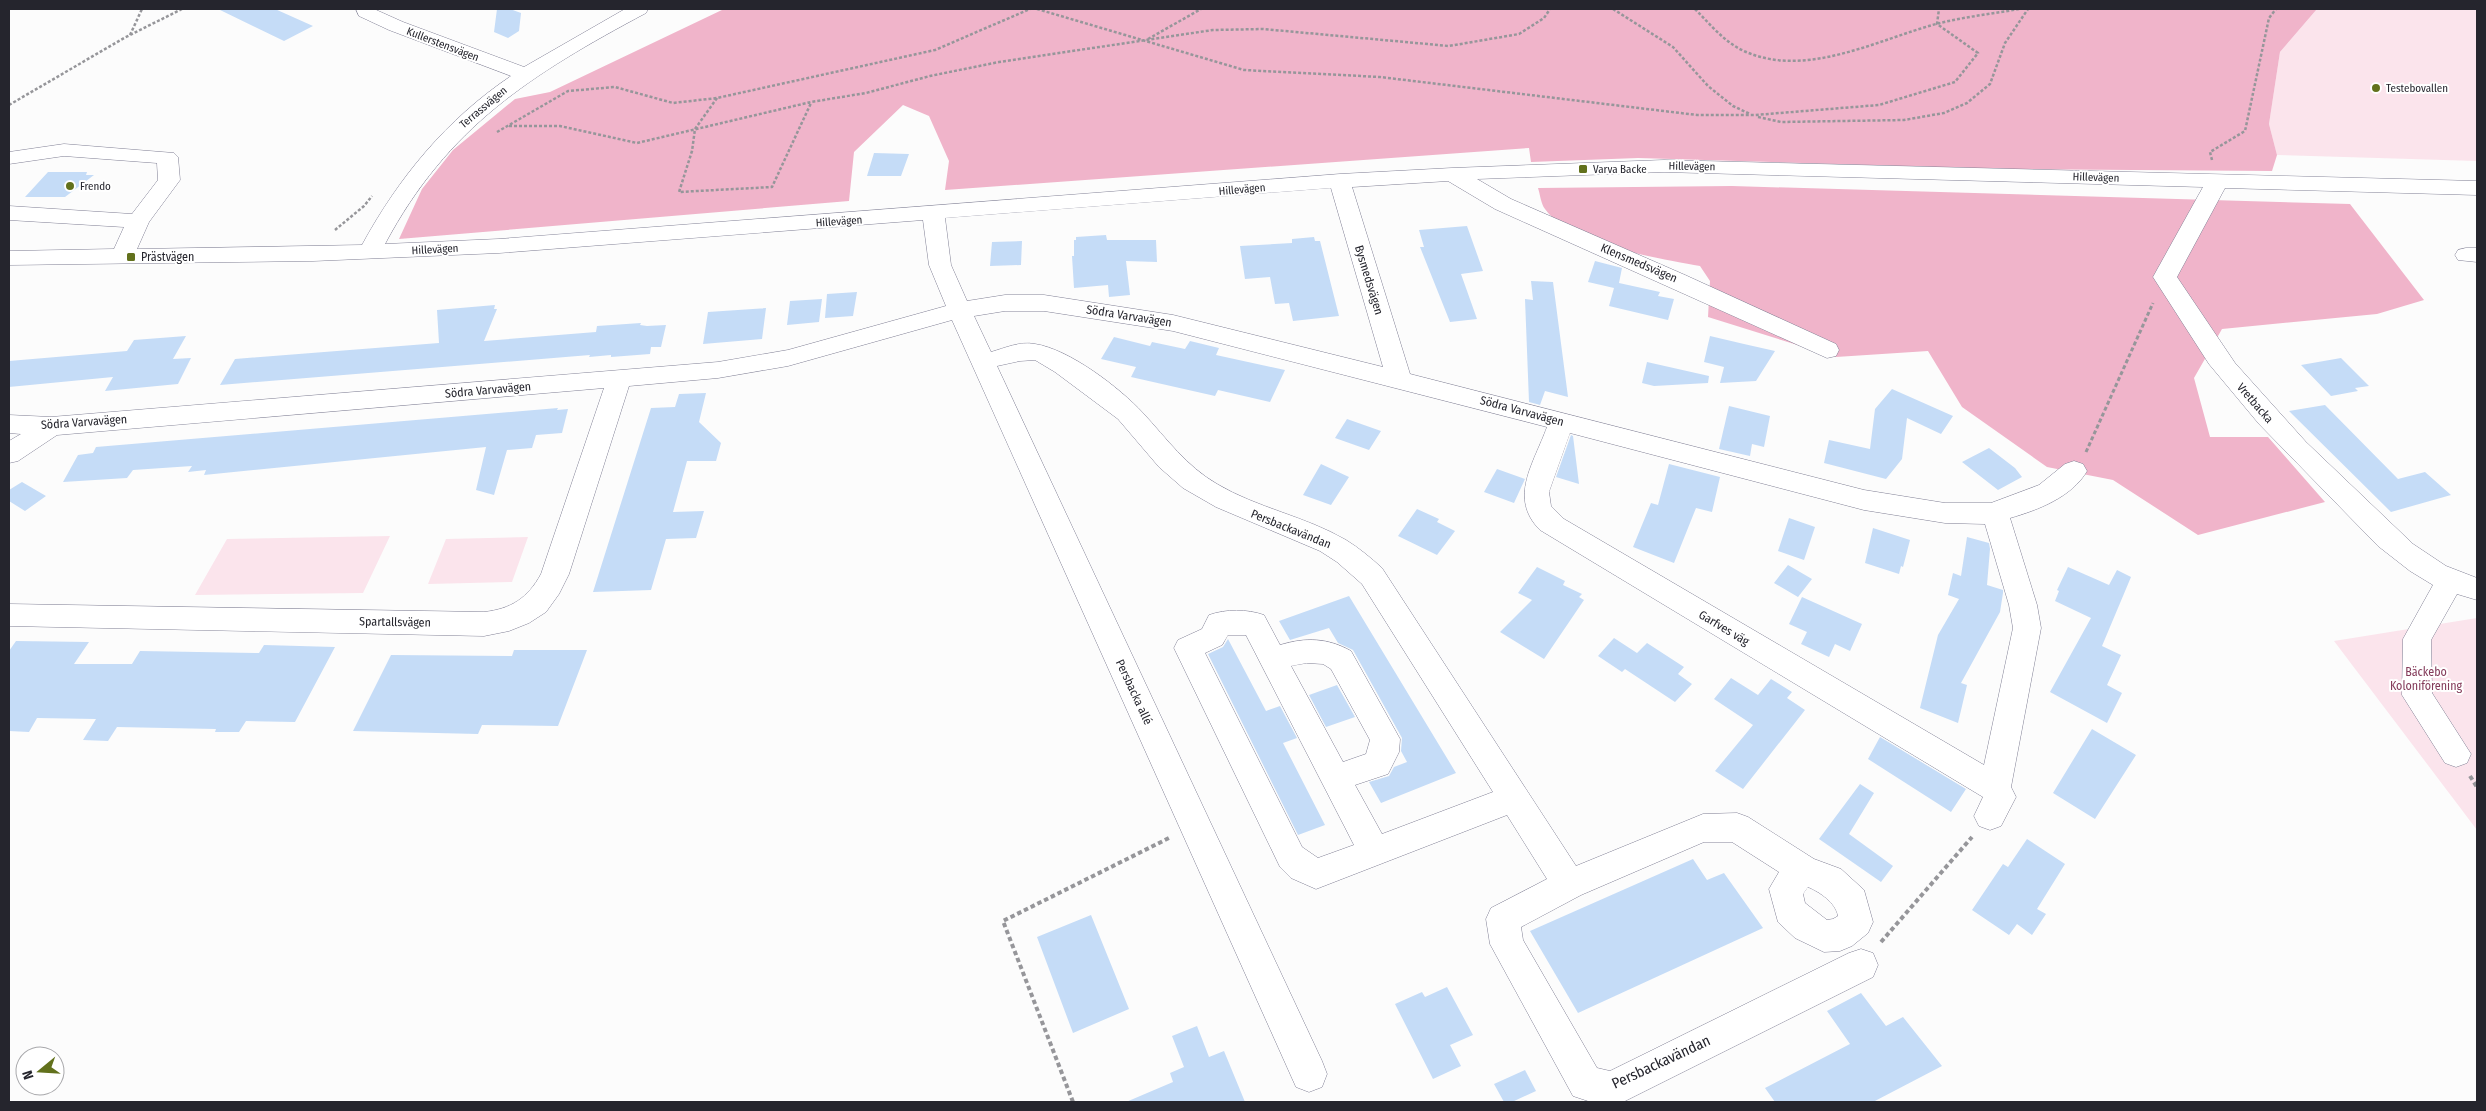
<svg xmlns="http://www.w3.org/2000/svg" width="2486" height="1111" font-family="'Fira Sans Condensed',sans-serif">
  <rect width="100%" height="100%" fill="#fcfcfc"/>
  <!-- green -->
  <path fill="#fbe4ec" d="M2317 9H2477V161L2277 155 2269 124 2280 52Z
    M390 536 363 593 195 595 227 539Z
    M528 537 512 582 428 584 446 539Z
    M2477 618V830L2334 641Z"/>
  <!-- forest -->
  <path fill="#f0b4ca" d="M724 9H2317L2280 52 2269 124 2277 155 2272 171 1998 169 1638 158 1531 162 1529 148 945 190 949 161 929 116 903 105 854 152 849 201 399 239 422 189 453 150 515 99 550 92Z
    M1732 186 2350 204 2424 300 2377 314 2222 329 2194 378 2210 437H2268L2325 502 2198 535 2113 480 2047 467 1962 407 1928 351 1836 357 1708 317 1710 281 1700 266C1660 259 1569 244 1545 209 1541 204 1540 194 1538 188Z"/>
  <!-- building -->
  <path fill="#c5dcf7" d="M218 9H275L313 26 284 41Z
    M497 9H510L521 13 519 31 508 38 494 32Z
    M874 153 909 154 901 176H867Z
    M48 172H87L86 175H94L65 197H25Z
    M1467 226 1483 271 1461 274 1477 319 1450 322 1420 247H1424L1419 230Z
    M1106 235 1107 240H1156L1157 262 1126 261 1130 295 1109 297 1108 285 1074 288 1072 256H1074V240H1076V237Z
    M1314 237 1315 241H1320L1339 316 1293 321 1289 303 1275 304 1270 277 1245 279 1240 246 1292 243V239Z
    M1022 241 1021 265 990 266 992 242Z
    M1595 261 1622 268 1619 283 1660 292 1658 296 1674 299 1668 320 1609 306 1614 288 1588 282Z
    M1531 281 1553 282 1568 397 1545 391 1540 405 1529 402 1525 299 1533 300Z
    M857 292 853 316 825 318 827 294Z
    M822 299 819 322 787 325 790 301Z
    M495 305 494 309H497L484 341 596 332 597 326 641 323 640 325 647 326 666 325 661 347H651L650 354 611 357V355L589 357 590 355 220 385 235 359 439 343 437 310Z
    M766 308 762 339 703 344 708 312Z
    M186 336 173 359 191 358 178 384 105 391 113 377 9 387V361L127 351 134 340Z
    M1710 336 1744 344 1775 351 1756 381 1720 383 1724 367 1704 362Z
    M1114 337 1150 346 1152 342 1185 349 1190 341 1219 348 1216 355 1285 370 1270 402 1218 390 1215 396 1131 377 1136 367 1101 359Z
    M2341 358 2369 386 2355 388 2358 391 2331 396 2301 365Z
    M1647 362 1709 376 1708 383 1654 386 1642 383Z
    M1892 389 1953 416 1941 434 1907 418 1902 459 1886 479 1824 463 1829 440 1870 449 1875 409Z
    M706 393 699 422 721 443 716 461H687L673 512 704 511 696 538 666 539 651 590 593 592 651 408 675 407 679 394Z
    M2325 405 2398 479 2425 472 2451 495 2391 512 2289 411Z
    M1729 406 1770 416 1764 447 1752 444 1750 456 1719 449Z
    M558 408 557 410 568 409 562 433 536 435 532 448 507 450 494 495 476 490 486 447 204 475 206 470 188 472 192 466 133 470 127 478 63 482 78 455 93 453 96 447Z
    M1347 419 1381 431 1369 450 1335 438Z
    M1571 435 1573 436 1579 484 1556 477Z
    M1989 448 2015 468 2022 477 1998 490 1962 462Z
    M1321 464 1349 477 1331 505 1303 495Z
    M1669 464 1720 477 1712 512 1696 508 1674 563 1633 547 1651 503 1658 505Z
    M1497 469 1525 479 1514 503 1484 492Z
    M22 482 46 496 25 511 9 501V490Z
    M1417 509 1439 519 1437 522 1455 531 1437 555 1398 536Z
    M1789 518 1815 527 1804 560 1778 551Z
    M1873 528 1910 540 1903 567 1901 566 1899 574 1865 563Z
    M1967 537 1989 543 1990 549 1987 585 2003 590V593L2000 612 1961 683 1967 685 1958 723 1920 708 1938 635 1959 599 1948 595 1953 573 1961 576Z
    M1788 565 1812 579 1798 597 1774 583Z
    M1537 567 1565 581 1563 585 1582 594 1579 597 1584 600 1544 659 1500 632 1532 600 1518 593Z
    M2068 567 2109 585 2117 570 2131 577 2102 646 2121 655 2107 685 2122 693 2107 723 2050 692 2091 618 2055 601 2059 591 2057 590Z
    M1349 596 1456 773 1381 803 1369 782 1389 776 1394 767 1407 762 1401 751 1402 738 1353 650 1338 643 1329 628 1290 640 1279 621Z
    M1802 597 1862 624 1850 651 1835 644 1829 657 1801 644 1807 632 1789 624Z
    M1614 638 1637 653 1647 643 1684 667 1678 674 1692 684 1675 702 1625 669 1622 672 1598 656Z
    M1228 639 1266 711 1280 706 1297 738 1283 743 1325 825 1298 835 1208 654 1223 647Z
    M16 641 89 642 74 664H132L140 651 259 653 264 645 335 647 295 722 246 721 239 732H215L216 729 117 727 108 741 83 740 96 719 37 718 29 732 9 731V651Z
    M514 650H587L558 726 482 725 478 734 353 731 391 655 512 656Z
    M1731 678 1758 695 1771 679 1792 692 1787 698 1805 710 1743 789 1715 771 1753 725 1714 699Z
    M1337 685 1355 717 1326 727 1309 695Z
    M2092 729 2136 755 2095 819 2053 793Z
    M1880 737 1966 789 1951 812 1868 759Z
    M1860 784 1874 793 1849 834 1893 866 1881 882 1819 839Z
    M2027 839 2065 864 2037 909 2046 914 2032 935 2017 924 2009 935 1972 910 2003 864 2008 867Z
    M1693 859 1707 880 1724 873 1763 928 1578 1013 1530 931Z
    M1091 915 1129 1009 1073 1033 1037 937Z
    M1447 987 1473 1035 1450 1045 1461 1066 1433 1079 1395 1004 1422 992 1425 997Z
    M1861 993 1886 1026 1903 1017 1942 1066 1873 1102H1775L1765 1088 1850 1044 1827 1011Z
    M1197 1026 1209 1057 1224 1051 1245 1102H1126L1173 1082 1170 1073 1184 1067 1172 1036Z
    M1525 1070 1536 1091 1512 1102H1504L1494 1084Z"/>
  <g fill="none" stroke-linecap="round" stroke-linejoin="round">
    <!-- minor casing -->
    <g stroke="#818095" stroke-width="1">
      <path id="minor" d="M356 9H374L403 22 524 67 625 9H648L646 13C532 74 448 126 385 244L499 239 1340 174 1452 168 1664 160 2477 181V195L2225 188 2177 277 2235 363 2306 442 2413 544 2446 566 2477 578V600L2457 594 2431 640 2432 693 2471 754 2467 763 2456 767 2445 763 2402 695 2403 639 2433 585 2410 571 2378 546 2259 424 2209 364 2153 277 2203 187 1664 172 1477 179 1511 199 1685 275 1836 344 1839 350 1836 356 1827 358 1495 209 1448 181 1352 187 1410 374 1864 490 1945 503H1991L2039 485 2065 464 2074 461 2083 464 2087 471C2072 497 2038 510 2010 518L2037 605 2041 628 2011 787 2016 797 2001 826 1990 830 1979 826 1974 816 1983 797 1540 530C1508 498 1534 463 1547 427L1173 331 1044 311H1005L974 316 991 352C1005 348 1020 341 1035 344 1069 349 1120 388 1143 413 1167 439 1186 466 1217 484 1257 508 1305 516 1346 540 1359 548 1371 558 1382 568L1576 866 1703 814 1737 813 1748 817 1814 859 1841 869 1864 890 1873 922 1868 933 1852 946 1840 951 1824 952 1795 938 1778 922 1769 889 1779 872 1732 842H1704L1581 895 1521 927 1523 940 1597 1068 1610 1071 1849 953 1861 949 1873 953 1878 965 1873 977 1623 1102H1591L1573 1096 1490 944 1486 919 1491 908 1547 879 1507 815 1316 889 1291 878 1280 867 1174 648 1178 640 1202 629 1209 615C1226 609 1247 609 1264 615L1280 645C1306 637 1328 638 1351 651L1400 739 1399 752 1388 774 1355 785 1382 834 1493 792 1362 584 1337 562 1320 551 1216 507 1183 488 1159 467 1118 419 1055 372 1035 360 1020 361 997 366 1322 1061 1327 1074 1322 1087 1309 1092 1296 1087 952 320 788 366 718 378 629 386 569 574 559 594 546 612 529 623 509 631 484 636 9 626V604L484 612C511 609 528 598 541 574L604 388 57 435 18 461 9 463V441L21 434 9 433V415L51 417 718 362 788 350 946 306 929 265 923 220 499 253 313 261 9 265V251L114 249 124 227 9 220V206L132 214 158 180 157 163 64 156 9 164V152L64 144 174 153 178 157 180 180 149 222 137 249 362 245C399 177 447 119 511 76L389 30 359 16ZM1331 188 1383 367 1173 315 1044 295H1005L967 301 951 265 945 218ZM1570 433 1864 510 1945 523 1985 524 2009 605 2013 628 1984 765 1564 519 1551 506 1549 492ZM1228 635H1246L1354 845 1318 858 1302 847 1205 653 1222 645ZM1307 663 1323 664 1331 669 1370 740 1366 754 1343 762 1291 666ZM1808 887C1820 892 1836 903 1838 916L1833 919 1827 920 1805 903 1803 894Z
        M2466 248H2477V262L2458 260 2455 255 2458 250Z"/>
    </g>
    <!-- path-far2 -->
    <path stroke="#96969a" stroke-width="2.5" stroke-dasharray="3 2" stroke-linecap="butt" d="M1037 9 1244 70 1380 77 1697 115H1755L1879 105 1955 82 1978 53 1937 24 1939 9
      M1613 9 1673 47 1708 86 1733 106 1750 114
      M1695 9C1710 24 1724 42 1744 51 1805 79 1877 40 1936 24 1963 17 1991 14 2019 9
      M130 35 142 9
      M1148 39 1201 9
      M717 98 695 129 692 151 679 192 772 187 811 103
      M9 105 124 38 182 9
      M1758 117 1781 122 1904 120 1944 113 1967 103 1990 84 2005 43 2028 9
      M509 126H560L637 143 811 102 866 93 930 76 999 62 1213 30 1263 29 1449 46 1519 34 1544 18 1550 9
      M497 132 568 91 615 87 673 103 717 98 935 50 1030 9
      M2212 160 2210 152 2245 131 2269 18 2276 9
      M335 230 364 206 372 196"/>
    <!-- path-far1 -->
    <path stroke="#96969a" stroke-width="3" stroke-dasharray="4 2.5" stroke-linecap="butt" d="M2086 452 2153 303"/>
    <!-- path -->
    <path stroke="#96969a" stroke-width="4" stroke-dasharray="4.5 3" stroke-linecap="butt" d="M2470 776 2477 787
      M1881 942 1972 837
      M1073 1102 1003 921 1169 838"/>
    <!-- minor -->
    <use href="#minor" fill="#fff" fill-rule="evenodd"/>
  </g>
  <!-- markers -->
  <g fill="#62711c" stroke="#fff" stroke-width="2">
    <circle cx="2376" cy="88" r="5"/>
    <rect x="1578" y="164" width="10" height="10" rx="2.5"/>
    <circle cx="70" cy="186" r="5"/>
    <rect x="126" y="252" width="10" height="10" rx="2.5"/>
  </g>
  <g text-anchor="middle" stroke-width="4" stroke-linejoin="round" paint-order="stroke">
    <!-- far-street labels -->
    <g font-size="11" fill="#25252d" stroke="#fff">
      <text transform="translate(443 44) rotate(21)" y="4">Kullerstensvägen</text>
      <text transform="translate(483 107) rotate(-40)" y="4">Terrassvägen</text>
      <text transform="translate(1692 166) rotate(1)" y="4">Hillevägen</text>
      <text transform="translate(2096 177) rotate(2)" y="4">Hillevägen</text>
      <text transform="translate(1242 189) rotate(-5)" y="4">Hillevägen</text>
      <text transform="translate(839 221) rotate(-4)" y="4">Hillevägen</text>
      <text transform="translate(435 249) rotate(-3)" y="4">Hillevägen</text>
    </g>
    <!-- far-poi labels -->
    <g font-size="11" fill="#25252d" stroke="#fff" text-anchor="start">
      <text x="2386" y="92">Testebovallen</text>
      <text x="1593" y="173">Varva Backe</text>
      <text x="80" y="190">Frendo</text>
    </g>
    <!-- poi labels -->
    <g font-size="12" fill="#25252d" stroke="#fff" text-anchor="start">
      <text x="141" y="261">Prästvägen</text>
    </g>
    <!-- street labels -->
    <g font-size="12" fill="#25252d" stroke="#fff">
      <text transform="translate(1639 263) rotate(23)" y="4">Klensmedsvägen</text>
      <text transform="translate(1369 280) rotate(73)" y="4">Bysmedsvägen</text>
      <text transform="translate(1129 316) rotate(9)" y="4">Södra Varvavägen</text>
      <text transform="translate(488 390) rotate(-5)" y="4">Södra Varvavägen</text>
      <text transform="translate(2255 403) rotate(49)" y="4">Vretbacka</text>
      <text transform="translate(1522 411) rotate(15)" y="4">Södra Varvavägen</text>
      <text transform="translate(84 422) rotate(-4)" y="4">Södra Varvavägen</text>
      <text transform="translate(1291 529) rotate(22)" y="4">Persbackavändan</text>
      <text transform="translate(395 622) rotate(1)" y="4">Spartallsvägen</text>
      <text transform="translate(1724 628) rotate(31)" y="4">Garfves väg</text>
      <text transform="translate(1134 692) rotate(65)" y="4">Persbacka allé</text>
    </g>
    <!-- park labels -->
    <g font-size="12" fill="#843b5a" stroke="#fff">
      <text x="2426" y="676">Bäckebo<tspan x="2426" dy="14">Koloniförening</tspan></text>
    </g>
    <!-- near-street labels -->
    <g font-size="15" fill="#25252d" stroke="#fff">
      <text transform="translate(1661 1062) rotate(-25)" y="5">Persbackavändan</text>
    </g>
  </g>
  <!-- border -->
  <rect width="2486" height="1111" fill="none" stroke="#25252d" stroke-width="20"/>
  <!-- north arrow -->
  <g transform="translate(40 1071) rotate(252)"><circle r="24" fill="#ffffff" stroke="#a8a8ab"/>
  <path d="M0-4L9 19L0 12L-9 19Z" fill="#62711c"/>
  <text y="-8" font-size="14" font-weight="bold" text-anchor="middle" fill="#25252d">N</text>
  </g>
</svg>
